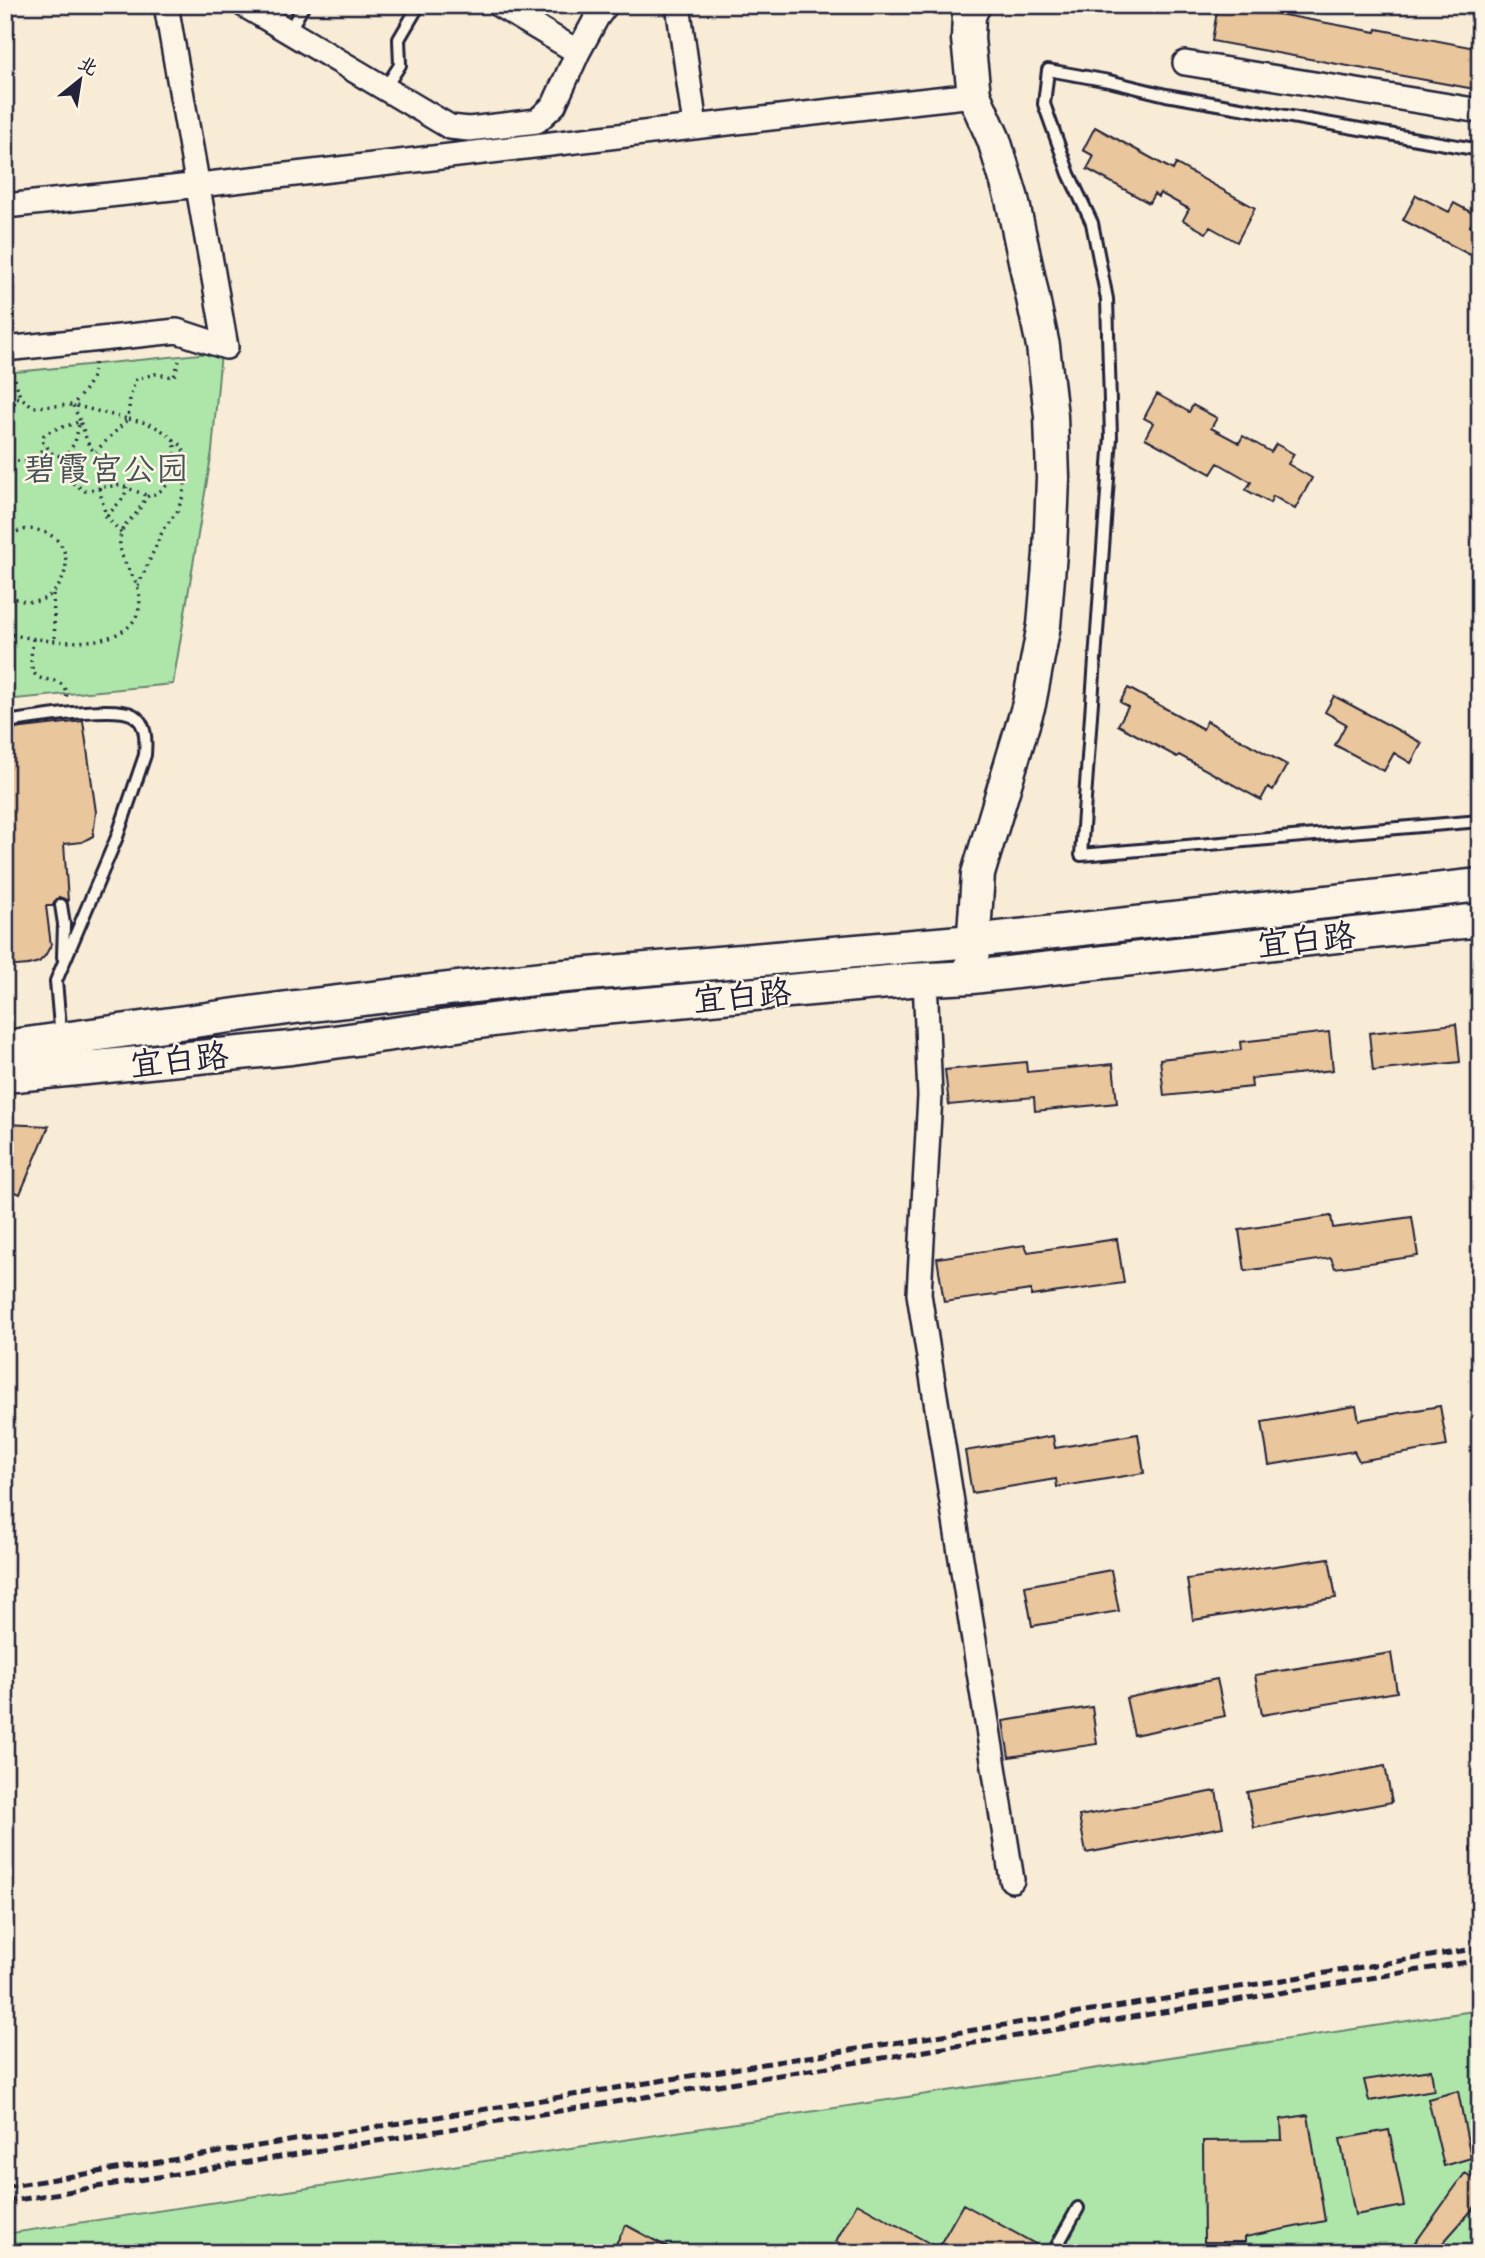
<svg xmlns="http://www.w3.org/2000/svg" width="1485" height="2258" font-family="Caveat,'LXGW WenKai TC',sans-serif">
  <rect width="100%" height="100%" fill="#f8ecd6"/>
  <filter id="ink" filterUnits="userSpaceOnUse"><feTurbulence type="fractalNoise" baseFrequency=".0143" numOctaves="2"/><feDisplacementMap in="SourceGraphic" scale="14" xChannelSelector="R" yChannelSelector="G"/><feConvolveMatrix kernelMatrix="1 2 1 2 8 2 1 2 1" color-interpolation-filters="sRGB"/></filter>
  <g filter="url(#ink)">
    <!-- green -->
    <path fill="#aee6aa" stroke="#688472" stroke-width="2" d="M221 352 212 451 173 684 5 700V373Z
      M1480 2010V2253H5V2234Z"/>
    <!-- building -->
    <path fill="#e9c69b" stroke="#22223b" stroke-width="2" d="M1218 5H1230L1376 32 1377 29 1480 49V90L1212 41Z
      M1095 127 1173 170 1176 164 1255 208 1237 242 1210 227 1206 233 1183 220 1189 209 1160 193 1158 197 1154 194 1149 203 1087 169 1094 156 1083 150Z
      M1416 195 1449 212 1454 203 1476 215 1470 226 1480 231V260L1403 220Z
      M1157 394 1189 412 1193 405 1217 418 1211 428 1239 443 1243 436 1271 452 1276 444 1294 454 1288 464 1312 478 1295 509 1273 496 1270 503 1246 490 1251 482 1218 463 1211 474 1145 438 1153 423 1144 418Z
      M1128 688 1203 729 1207 721 1287 765 1273 790 1268 787 1261 800 1179 755 1177 757 1118 725 1128 707 1120 702Z
      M1334 696 1422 743 1411 763 1394 753 1384 771 1335 745 1346 724 1325 712Z
      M83 721 96 812 93 836 82 842 64 844 68 901 59 897 54 902 53 906H46L51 945 45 956 39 962 28 965 5 967V730Z
      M1456 1024 1460 1062 1373 1071 1369 1033Z
      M1329 1032 1333 1070 1251 1079 1252 1087 1164 1096 1160 1059 1241 1050 1240 1042Z
      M1026 1062 1027 1072 1113 1064 1117 1103 1035 1111 1034 1097 949 1105 945 1070Z
      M5 1124 49 1126 20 1194 5 1188Z
      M1331 1216 1333 1228 1412 1217 1418 1256 1335 1268 1331 1258 1245 1271 1239 1230Z
      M1117 1239 1124 1283 1031 1296V1290L944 1302 937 1258 1025 1245 1028 1252Z
      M1356 1406 1359 1420 1440 1406 1447 1446 1359 1461 1354 1451 1269 1465 1262 1422Z
      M1138 1434 1144 1473 1057 1487 1056 1479 972 1493 965 1451 1053 1436 1055 1448Z
      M1329 1558 1336 1598 1193 1620 1187 1579Z
      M1111 1570 1119 1611 1032 1626 1025 1586Z
      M1391 1653 1397 1692 1262 1715 1255 1675Z
      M1217 1679 1225 1716 1134 1735 1126 1698Z
      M1092 1707 1097 1744 1009 1757 1003 1721Z
      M1385 1766 1392 1802 1254 1828 1247 1792Z
      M1216 1791 1223 1827 1086 1853 1079 1816Z
      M1431 2070 1434 2090 1369 2101 1364 2080Z
      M1458 2091 1471 2158 1444 2166 1428 2099Z
      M1308 2115 1325 2221 1245 2237V2242H1204L1203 2141 1282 2140 1281 2119Z
      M1389 2130 1404 2206 1355 2215 1340 2139Z
      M1465 2173 1480 2182V2201L1434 2253H1408Z
      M857 2203 938 2248 963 2204 1046 2250 1045 2253H857L836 2241Z
      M626 2225 678 2253H611Z"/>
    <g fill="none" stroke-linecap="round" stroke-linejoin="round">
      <!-- lane casing -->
      <g stroke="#22223b" stroke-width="16">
        <path id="lane" d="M288 33 304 5
          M385 88 400 65 399 39 419 5
          M1480 150 1166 95 1109 81 1048 70 1044 104 1069 174 1092 223 1107 299 1111 437 1081 855 1480 821
          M5 722C30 719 113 704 133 715 147 723 146 741 145 755L117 837 56 981 61 1038
          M61 905 64 924 63 957
          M1053 2253 1078 2208"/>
      </g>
      <!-- street casing -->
      <g stroke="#22223b" stroke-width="28">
        <path id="street" d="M244 5 450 127 469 129 537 121 554 105 578 52 597 17 606 5
          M499 5 578 52
          M678 5 695 126
          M1185 63 1480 111
          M5 206C329 173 651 130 974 95
          M5 349 177 331 226 347 166 5
          M925 979 930 1096 919 1294 1012 1880"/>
      </g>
      <!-- secondary casing -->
      <g stroke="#22223b" stroke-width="37">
        <path id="secondary" d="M972 963 978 874 1029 704 1044 625 1050 553 1053 478 1051 416 1043 346 1012 199 994 140 974 95 968 39 969 15 974 5
          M5 1047 295 1007 542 978 972 941 1480 885
          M5 1076 291 1048 536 1014 910 980 972 977 1480 920"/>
      </g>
      <!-- path -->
      <path stroke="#22223b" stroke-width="3.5" stroke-dasharray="2 5" stroke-linecap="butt" d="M15 379 20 397
        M5 413 12 410 16 398 20 397 34 407 73 405 128 419 96 451
        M5 454 16 461H33L45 446
        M65 458 67 479 85 491 99 488 100 458 89 446 80 421C68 427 55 427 44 435L43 442 52 453 65 458 75 442 80 421 73 405C83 392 96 379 94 361
        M107 516 124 497 127 487
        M121 533 106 516 99 488 120 485 148 496
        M5 539C16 530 28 527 41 531 93 546 55 630 5 592
        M138 586 164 528 177 512 183 496 188 464 182 446 174 440
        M53 594 55 641
        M5 633C38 641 124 655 138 612 141 605 140 593 137 586 130 568 114 553 122 531 124 524 130 520 135 515 140 509 143 502 147 497 152 493 152 496 157 493 176 483 177 459 174 440 160 427 147 422 128 419L130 398 136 379 155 374 174 377 179 361
        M33 639C32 649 29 664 34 673 44 687 64 670 67 699"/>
      <!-- lane -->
      <use href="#lane" stroke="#fcf5e5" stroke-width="10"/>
      <!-- street -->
      <use href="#street" stroke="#fcf5e5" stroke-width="23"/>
      <!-- secondary -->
      <use href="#secondary" stroke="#fcf5e5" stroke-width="32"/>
      <!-- rail -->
      <path stroke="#22223b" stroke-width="5" stroke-dasharray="10 5" stroke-linecap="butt" d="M5 2187 1480 1948
        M5 2202 1480 1960"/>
    </g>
  </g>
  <g text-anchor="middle" stroke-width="5" stroke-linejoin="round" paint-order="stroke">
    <!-- park labels -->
    <g font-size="33" fill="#455357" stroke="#fcf5e5">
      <text x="106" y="480">碧霞宫公园</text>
    </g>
    <!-- street labels -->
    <g font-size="33" fill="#22223b" stroke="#fcf5e5">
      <text transform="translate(1306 939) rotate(-6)" y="12">宜白路</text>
      <text transform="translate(742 995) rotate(-5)" y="12">宜白路</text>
      <text transform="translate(179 1059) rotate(-6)" y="12">宜白路</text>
    </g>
  </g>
  <!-- margin -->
  <rect width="1485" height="2258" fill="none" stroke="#fcf5e5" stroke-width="28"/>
  <rect x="14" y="14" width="1457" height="2230" fill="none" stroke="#22223b" stroke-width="2.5" filter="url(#ink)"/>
  <!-- north arrow -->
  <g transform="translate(80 80) rotate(30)" stroke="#fcf5e5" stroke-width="5" paint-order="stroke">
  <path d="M0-5L12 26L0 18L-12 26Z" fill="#22223b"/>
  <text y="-10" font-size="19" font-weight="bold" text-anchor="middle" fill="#22223b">北</text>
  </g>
</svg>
